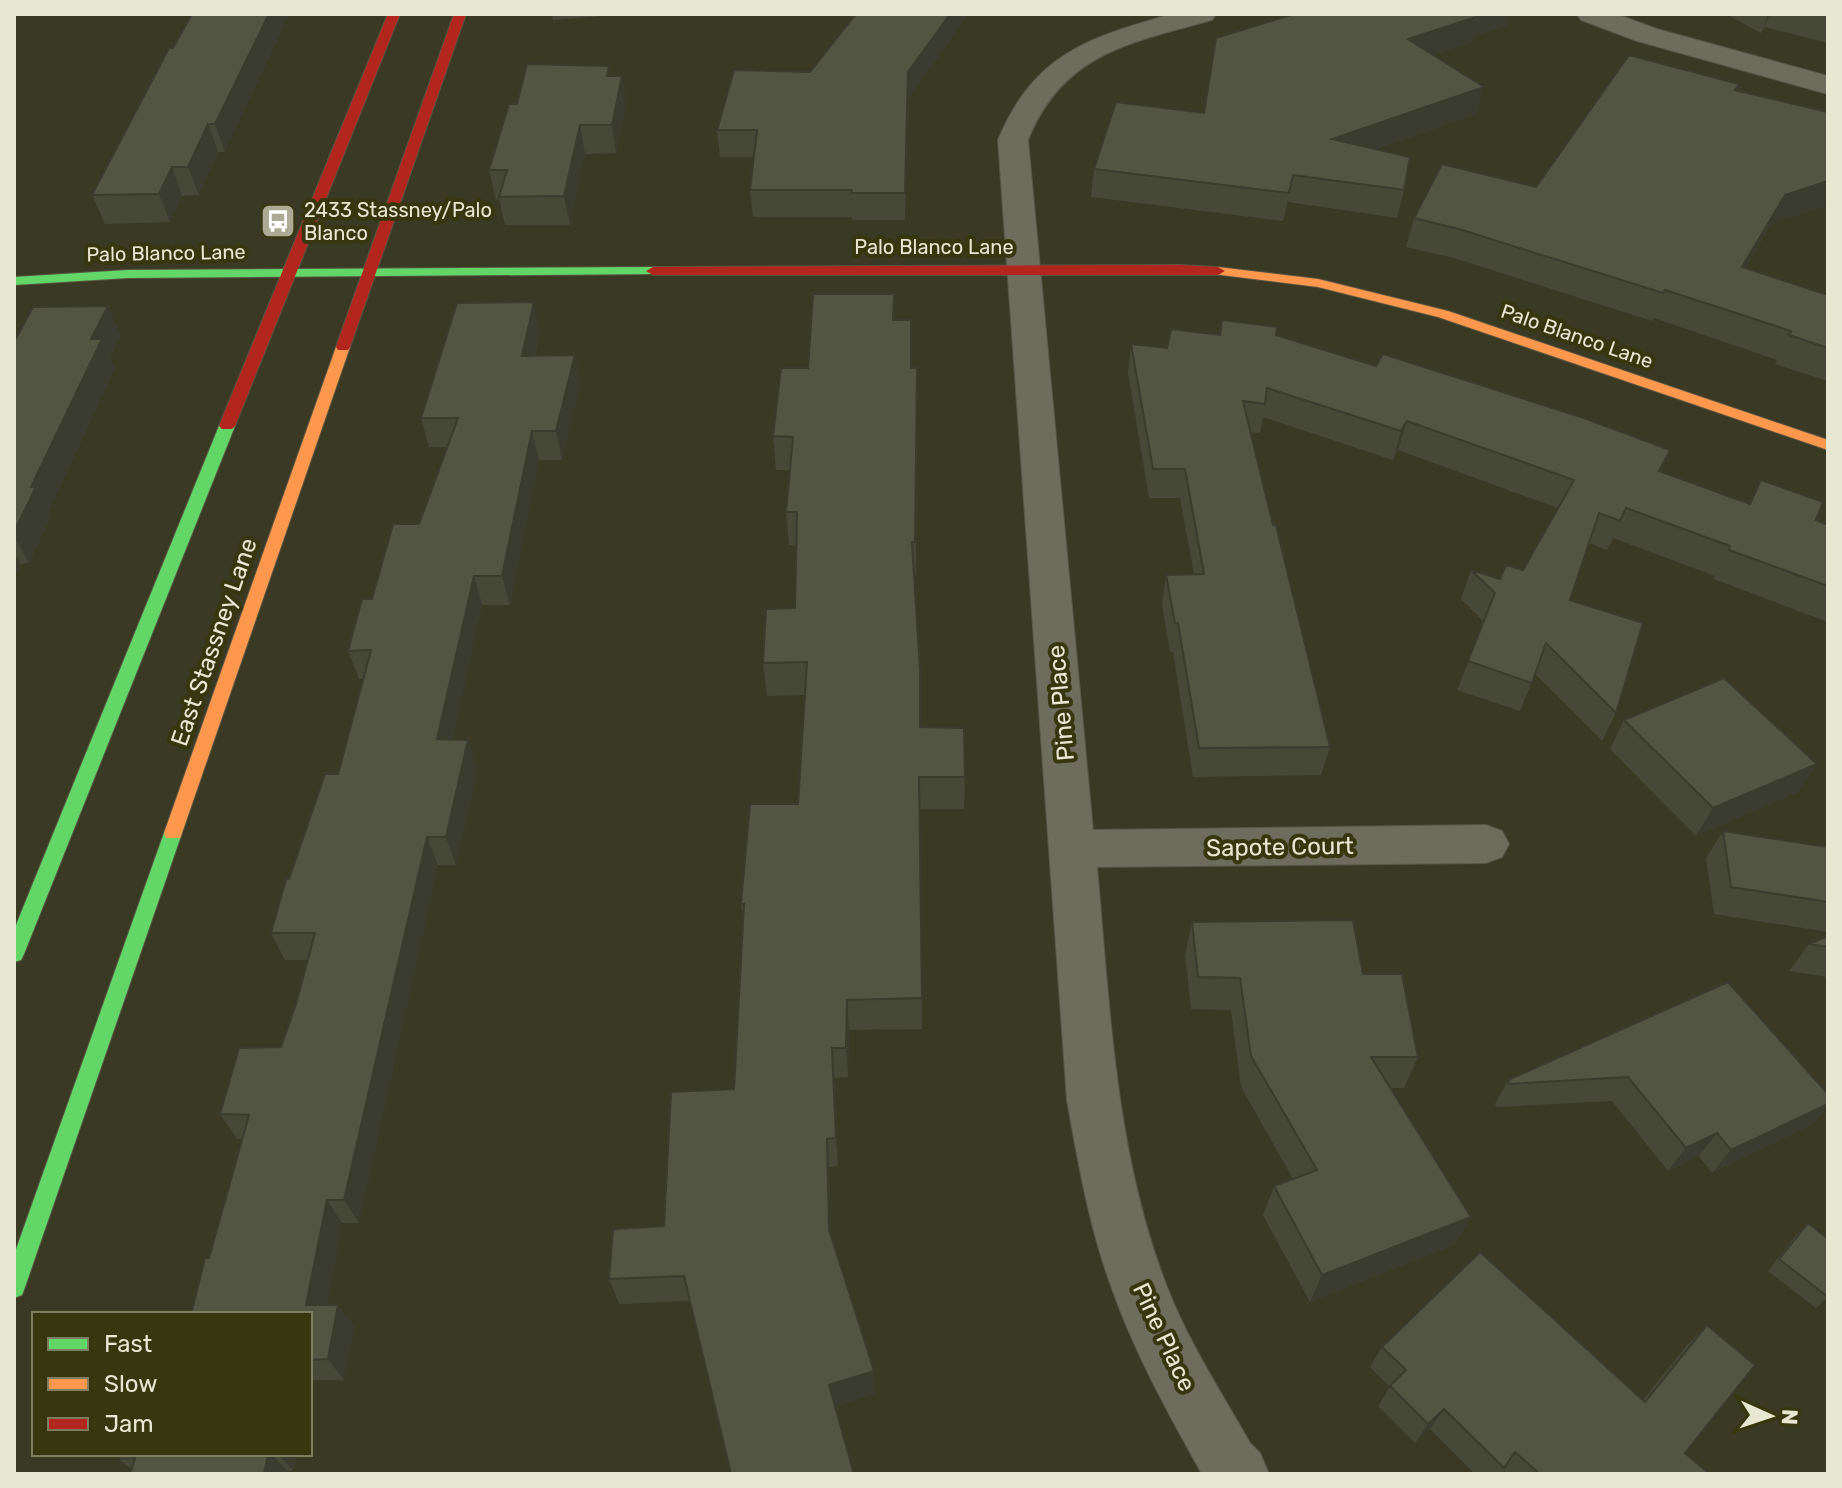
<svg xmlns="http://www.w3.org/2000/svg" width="1842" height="1488" font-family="Rubik,sans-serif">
  <rect width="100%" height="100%" fill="#3a3923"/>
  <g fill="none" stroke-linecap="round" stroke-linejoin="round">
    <!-- street casing -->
    <g stroke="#585644" stroke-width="2">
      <path id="street" d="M1172 14H1216L1212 20C1130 43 1063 53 1028 140L1093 830 1486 825 1502 831 1509 844 1502 857 1486 863 1097 867C1110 1008 1115 1153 1167 1287 1188 1341 1221 1392 1250 1443L1260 1453 1269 1474H1202C1168 1413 1134 1352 1111 1286 1089 1226 1078 1162 1067 1100L998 140C1034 54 1087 38 1172 14Z
        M1577 14H1616L1657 29 1828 76V94L1637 41 1581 20Z"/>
    </g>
    <!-- fast casing -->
    <g stroke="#585644" stroke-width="2">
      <path id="fast" d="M653 267 660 271 658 274 128 278 14 285V277L128 270Z
        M227 421 235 426 24 954 21 960 14 962V930L219 426Z
        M173 825 180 828 182 833 25 1287 22 1295 14 1298V1255L164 833 166 828Z"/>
    </g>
    <!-- slow casing -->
    <g stroke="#585644" stroke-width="2">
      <path id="slow" d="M1218 267 1318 279 1448 311 1828 440V450L1438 317 1318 287 1213 274V268Z
        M343 343 350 347 182 833 180 838H166L164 833 336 347Z"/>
    </g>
    <!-- jam casing -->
    <g stroke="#585644" stroke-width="2">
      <path id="jam" d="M388 14H400L235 426 232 429H222L219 426Z
        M454 14H466L350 347 348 350H338L336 347Z
        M1180 265 1218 267 1225 271 1218 275H653L646 271 653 267Z"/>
    </g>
    <!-- street -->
    <use href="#street" fill="#6d6c5d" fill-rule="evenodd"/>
    <!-- fast -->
    <use href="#fast" fill="#63d668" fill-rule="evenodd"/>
    <!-- slow -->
    <use href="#slow" fill="#ff974d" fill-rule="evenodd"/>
    <!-- jam -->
    <use href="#jam" fill="#b3261e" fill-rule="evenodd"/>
  </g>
  <!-- wall -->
  <path fill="#464938" d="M192 14 225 152H218L199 195 182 196 170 222 105 224 92 195Z
    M552 14H626L553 20Z
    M856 14H965V19L909 98 905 220H852V217H753L750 190 754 157H720L717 130 810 72Z
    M1294 14H1509L1506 26 1473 37 1472 42 1433 55 1477 114 1376 149 1404 190 1397 218 1288 202 1283 221 1091 197 1094 169 1204 113Z
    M1726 14H1828V43L1765 27 1761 33Z
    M610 76H622L626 104 616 153 585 154 570 225H505L499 198 496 199 489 170 517 104Z
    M1739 84 1736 90 1828 112V205L1772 223 1745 269 1828 295V381L1775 364 1777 360 1654 318 1652 321 1454 258 1406 247 1414 218 1536 187Z
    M894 320 911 368H917L916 576H914L920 727 965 777 964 809H920L922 1029 849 1030 848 1077 834 1078 838 1166 829 1167 831 1236 875 1394 690 1301 619 1304 609 1279 664 1226 734 1089 743 918 741 904 798 804 805 695 767 696 763 663 795 608 796 546 789 545 786 512 790 470H776L773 436 808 368Z
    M540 331 535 356 575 355 580 385 562 460H539L510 605H482L453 739 468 740 478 768 456 865H438L359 1223H342L327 1305H338L354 1326 344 1380H311L310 1386V1314L209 1258 242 1139H237L220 1114 281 1047 296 1004 308 960H285L271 933 289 879 338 774 363 679H359L348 651 372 599 419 524 448 447H429L421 418Z
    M121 335 110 357 115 368 49 511 51 516 29 563 21 564 14 578V342Z
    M1220 335H1276L1376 366 1670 450 1660 472 1749 503 1761 480 1816 520 1828 525V622L1714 579 1715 576 1613 538 1607 550 1589 543 1570 600 1616 713 1602 741 1535 674 1520 711 1457 690 1484 622 1461 599 1471 570 1500 579 1523 570 1558 508 1398 450 1393 460 1263 417 1260 433 1250 432 1330 747 1321 775 1193 777 1173 652H1170L1162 604 1166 575 1194 574 1180 498H1149L1128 373 1131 344 1167 348Z
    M1624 720 1817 764 1798 792 1696 836 1610 749Z
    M1723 831 1828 847V932L1714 914 1706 858Z
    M1192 922 1363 974 1418 1057 1404 1088H1390L1471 1217 1454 1245 1310 1302 1263 1215 1274 1186 1293 1179 1241 1087 1231 1010 1191 1009 1185 955Z
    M1828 936V977L1789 971 1809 944Z
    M1728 982 1813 1124 1712 1173 1699 1156 1668 1171 1612 1101 1496 1107 1495 1104 1508 1080Z
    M1808 1223 1828 1297 1816 1308 1768 1271 1796 1235Z
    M1707 1325 1685 1453 1710 1474H1503L1501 1472 1499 1474H1475L1430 1429 1415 1443 1378 1406 1390 1387 1370 1367 1382 1347 1643 1400 1687 1345Z
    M120 1454H297L293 1470 287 1471 131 1469 119 1459Z"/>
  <!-- shaded-wall -->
  <path fill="#393c2e" d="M269 14H290L225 152 215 124Z
    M950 14H965V19L909 98 905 220 908 72Z
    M1471 14H1509L1506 26 1473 37 1472 42 1402 66 1408 39Z
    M1768 14H1770L1761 33Z
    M622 76 626 104 616 153 612 125Z
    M1484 87 1477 114 1326 166 1332 139Z
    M208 124 218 152 199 195 188 167Z
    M580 125 585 154 570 225 564 196Z
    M172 167 182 196 170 222 159 194Z
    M1828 181V205L1772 223 1729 296 1742 267 1785 195Z
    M534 302 540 331 528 386 522 356Z
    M108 306 121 335 110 357 115 368 49 511 51 516 29 563 14 536V532L91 339Z
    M575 355 580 385 562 460 556 431Z
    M1407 421 1398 450 1393 460 1401 431Z
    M532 431 539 460 510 605 502 576Z
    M14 552 21 564 14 578Z
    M474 576 482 605 447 768 437 739Z
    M468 740 478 768 456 865 446 837Z
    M1817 764 1798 792 1696 836 1713 808Z
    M427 837 438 865 359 1223 344 1200Z
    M847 1000 849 1030 848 1077 846 1048Z
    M832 1048 834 1078 838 1166 836 1138Z
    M1828 1104V1108L1813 1124 1712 1173 1731 1150Z
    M1717 1133 1699 1156 1668 1171 1686 1148Z
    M827 1139 829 1167 832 1256 829 1229Z
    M327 1200 342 1223 323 1327 306 1305Z
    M1471 1217 1454 1245 1310 1302 1322 1275Z
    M338 1305 354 1326 344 1380 328 1359Z
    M874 1371 875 1394 832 1408 829 1385Z
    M1444 1409 1430 1429 1415 1443 1428 1424Z
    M268 1454H271L287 1471 286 1474H264Z
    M278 1454H297L293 1470Z"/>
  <!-- building -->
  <path fill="#515541" stroke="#393c2e" stroke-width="2" d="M192 14H269L215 124H208L188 167H172L159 194 92 195 169 48H173Z
    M856 14H950L908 72 905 193H851L852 190H750L757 130H717L734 70 810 72Z
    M1294 14H1473L1479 16 1408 39 1484 87 1332 139 1410 157 1404 190 1293 175 1289 193 1094 169 1116 102 1204 113 1216 38Z
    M1629 55 1739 84 1735 90 1828 112V181L1785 195 1742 267 1828 295V348L1789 335 1791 331 1665 290 1663 293 1462 230 1414 218 1442 164 1536 187Z
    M527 64 609 66 607 76H622L612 125H580L564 196 499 197 507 170H489L509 104H517Z
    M813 294H894L893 320H911V368H917L915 542H912L920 670V727L964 728 965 777H919L922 998 847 1000 846 1048H832L836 1138 827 1139 829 1229 874 1371 829 1385 854 1474H731L684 1276 609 1279 613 1229 664 1226 671 1092 734 1089 744 904H741L750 804H798L807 662 763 663 766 609 795 608 797 512H786L793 437 773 436 781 368H808Z
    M534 302 522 356 575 355 556 431H532L502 576H474L437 739 468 740 446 837H427L344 1200H327L306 1305H338L328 1359 310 1360V1314H191L205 1258H209L249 1115 220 1114 239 1048 281 1047 296 1004 315 933H271L286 879H289L325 774H338L371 650 348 651 362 599H372L393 524H419L458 418H421L457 303Z
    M108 306 91 339H102L31 487H36L14 532V342L33 307Z
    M1222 320 1277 327 1276 335 1376 366 1383 354 1584 418 1670 450 1659 471 1750 504 1761 480 1823 502 1816 520 1828 525V586L1729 550 1730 546 1626 508 1620 521 1599 513 1570 600 1643 623 1616 713 1546 643 1532 683 1468 661 1495 593 1471 570 1500 579 1506 565 1523 570 1574 480 1407 421 1401 431 1267 388 1265 404 1243 401 1273 525H1276L1330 747 1199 748 1178 623H1175L1166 575 1204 574 1185 469H1153L1131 344 1167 348 1171 329 1220 335Z
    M1724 678 1817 764 1713 808 1624 720Z
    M1723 831 1828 847V902L1731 887Z
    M1353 920 1363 974H1402L1418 1057H1371L1471 1217 1322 1275 1274 1186 1317 1170 1251 1056 1240 978 1198 977 1192 922Z
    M1828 936V947L1809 944Z
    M1728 982 1828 1094V1104L1731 1150 1717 1133 1686 1148 1628 1077 1509 1084 1508 1080Z
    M1808 1223 1828 1239V1297L1779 1259Z
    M1480 1252 1645 1402 1707 1325 1755 1365 1685 1453 1710 1474H1540L1515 1452 1504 1468 1444 1409 1428 1424 1390 1386 1406 1370 1382 1347Z
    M120 1454H268L264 1474H130L135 1458 119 1459Z"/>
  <!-- icons -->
  <defs>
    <g id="bus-square" transform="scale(1.8)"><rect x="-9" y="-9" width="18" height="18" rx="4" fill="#abaa95" stroke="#38360f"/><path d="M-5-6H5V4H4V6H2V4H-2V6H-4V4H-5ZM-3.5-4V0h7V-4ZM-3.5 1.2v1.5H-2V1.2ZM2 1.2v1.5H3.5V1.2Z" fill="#fff"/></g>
  </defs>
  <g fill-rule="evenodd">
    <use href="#bus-square" x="278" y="221"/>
  </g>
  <g text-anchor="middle" stroke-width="8" stroke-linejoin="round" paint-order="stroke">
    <!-- far-poi labels -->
    <g font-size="20" fill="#e8e7d2" stroke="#38360f" text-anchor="start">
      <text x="304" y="217">2433 Stassney/Palo<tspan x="304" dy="23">Blanco</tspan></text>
    </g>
    <!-- far-street labels -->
    <g font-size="20" fill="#e8e7d2" stroke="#38360f">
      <text x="934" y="254">Palo Blanco Lane</text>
      <text transform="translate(166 253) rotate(-1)" y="7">Palo Blanco Lane</text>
      <text transform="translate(1577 336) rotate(19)" y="7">Palo Blanco Lane</text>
    </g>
    <!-- street labels -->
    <g font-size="24" fill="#e8e7d2" stroke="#38360f">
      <text transform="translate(214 642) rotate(-71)" y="8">East Stassney Lane</text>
      <text transform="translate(1061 703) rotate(-95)" y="8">Pine Place</text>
      <text transform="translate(1280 847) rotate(-1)" y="8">Sapote Court</text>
      <text transform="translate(1164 1337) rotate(65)" y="8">Pine Place</text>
    </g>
  </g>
  <!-- border -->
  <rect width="1842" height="1488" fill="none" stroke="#e8e7d2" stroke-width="32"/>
  <!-- legend -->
  <rect x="32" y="1312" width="280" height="144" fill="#38360f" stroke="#7e7d5d" stroke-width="2"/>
  <rect x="48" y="1338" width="40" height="12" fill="#63d668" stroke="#7e7d5d" stroke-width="2"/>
  <text x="104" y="1352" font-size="24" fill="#e8e7d2">Fast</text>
  <rect x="48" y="1378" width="40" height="12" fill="#ff974d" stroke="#7e7d5d" stroke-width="2"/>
  <text x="104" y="1392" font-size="24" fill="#e8e7d2">Slow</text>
  <rect x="48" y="1418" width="40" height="12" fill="#b3261e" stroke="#7e7d5d" stroke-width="2"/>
  <text x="104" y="1432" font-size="24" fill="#e8e7d2">Jam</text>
  <!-- north arrow -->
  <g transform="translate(1770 1416) rotate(93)" stroke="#38360f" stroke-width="6" paint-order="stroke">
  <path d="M0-6L14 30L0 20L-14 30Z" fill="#e8e7d2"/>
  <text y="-12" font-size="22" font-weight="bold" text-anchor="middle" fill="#e8e7d2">N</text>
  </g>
</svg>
